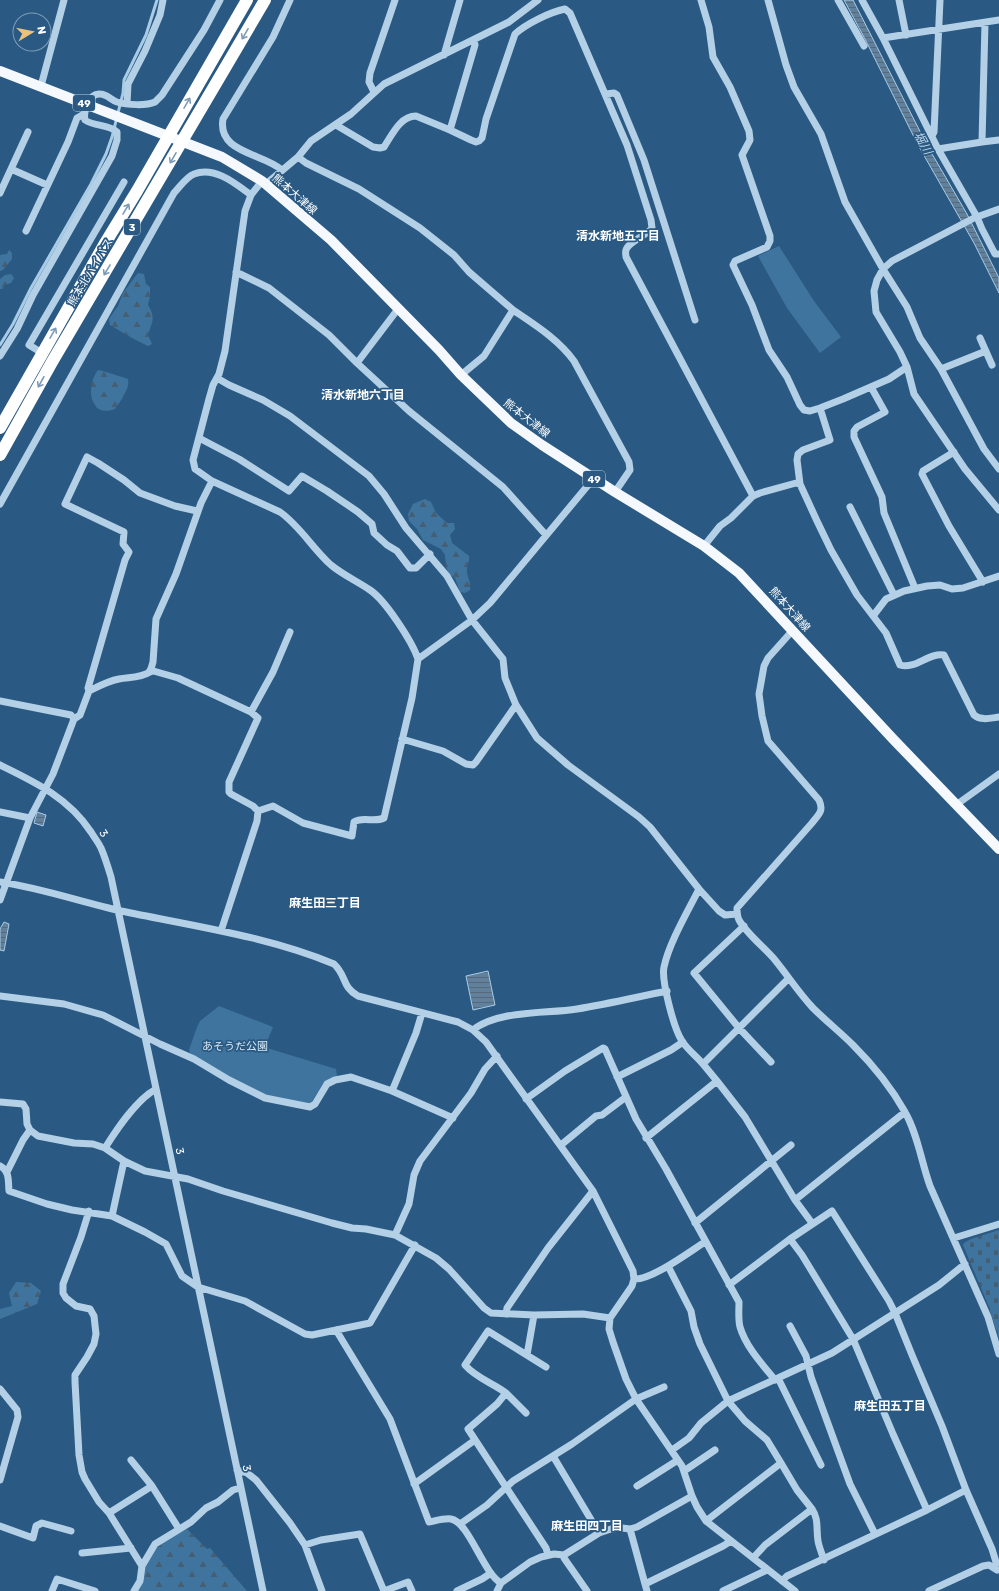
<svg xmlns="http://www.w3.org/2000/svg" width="999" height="1591" font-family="Rubik,'Noto Sans JP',sans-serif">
  <defs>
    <pattern id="forest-firs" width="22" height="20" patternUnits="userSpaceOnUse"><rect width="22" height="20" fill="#3f749f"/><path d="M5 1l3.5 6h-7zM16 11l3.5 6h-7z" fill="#465e71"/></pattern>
    <pattern id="cemetery-stones" width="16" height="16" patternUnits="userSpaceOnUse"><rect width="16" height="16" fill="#3f749f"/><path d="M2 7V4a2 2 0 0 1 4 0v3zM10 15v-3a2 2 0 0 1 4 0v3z" fill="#465e71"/></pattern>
    <pattern id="water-rules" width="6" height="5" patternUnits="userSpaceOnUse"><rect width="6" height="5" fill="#60809c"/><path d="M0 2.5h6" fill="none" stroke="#576978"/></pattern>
  </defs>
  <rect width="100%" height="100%" fill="#2a5a83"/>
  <!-- forest -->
  <path fill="url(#forest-firs)" d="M9 250 12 253V259L3 270 0 271V255L7 254Z
    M138 273 144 274 146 284 150 287V296L148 305C156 318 152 322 148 335L152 344 148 346 132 338 110 325 109 319 118 306 123 293Z
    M11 274 14 278 11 283 5 285 2 289H0V279L5 275Z
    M98 370 103 371 128 379C130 390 120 401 115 409 88 419 86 385 98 370Z
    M425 499 431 502 436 513 447 523H454L455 529 450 535 452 543 469 556C470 561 467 565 467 570 467 578 471 581 470 590L465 593 460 592 455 578 449 574 446 567 445 555 441 549 423 540 417 529 409 521 408 514 413 504Z
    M16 1282 31 1283 41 1291 37 1304 0 1319V1309L12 1306 9 1293Z
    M187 1529 207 1549 210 1548 247 1591H137C141 1577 145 1559 155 1548 164 1540 177 1534 187 1529Z"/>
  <!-- cemetery -->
  <path fill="url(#cemetery-stones)" d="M999 1230V1339L989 1307 963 1245 964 1243 971 1239Z"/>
  <!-- park -->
  <path fill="#3f749f" d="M779 246 814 301 841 337 820 353 787 308 758 256Z
    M219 1006 273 1027 266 1044 267 1048 336 1069 337 1076 323 1084 312 1101 309 1104 265 1095 231 1079 191 1055 189 1050 197 1027 200 1021Z"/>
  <!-- water -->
  <path fill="url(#water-rules)" stroke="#a9cce6" d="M844 0H853L928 147 967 214 999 278V293L974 243 918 145 866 41Z
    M37 812 46 815 43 826 34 823Z
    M4 922 9 924 4 951 0 950V929Z
    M488 971 495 1005 473 1010 466 976Z"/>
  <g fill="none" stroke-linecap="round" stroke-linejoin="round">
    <!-- stream -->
    <path stroke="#a9cce6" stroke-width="3" d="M0 345 13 324 31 288 91 184 106 154 112 137 123 93 124 80 146 35 157 0"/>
    <!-- minor -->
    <path stroke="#b4d0e6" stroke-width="7" d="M701 0 709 27 713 57 730 87 749 131 750 140 742 155 770 236V241L767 247 735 261 733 265 752 305 769 350 787 377 800 405 804 410 810 411 820 408 843 399 889 379 907 367
      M768 0 786 65 794 87 821 134 845 202 883 269 907 307 920 338 941 369 984 449 999 469
      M838 0 864 46
      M862 0 883 38 938 149 977 217 982 229 995 254H999
      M899 0 906 35
      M985 23 982 142 999 140
      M883 38 999 20
      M444 55 460 0
      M41 86 64 0
      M374 92 369 82 370 73 395 0
      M606 94 614 93 617 95 644 160 695 320
      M127 103 128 84 145 51 160 15 163 0
      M336 125 373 147 380 148 384 147C392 135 400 116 416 116L450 130 471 140 476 142 479 141 482 138 486 119 515 34C526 24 550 12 565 9L570 13 627 145 651 220 652 228C646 236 628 242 626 250 625 253 626 255 626 257L753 496
      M450 130 475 45 474 40
      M932 136 934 132 940 0
      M938 149 982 142
      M298 157 306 163 359 189 420 228 454 255 469 272 513 310
      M11 169 47 185
      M282 170C263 153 217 153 223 119L273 37 290 0
      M266 184 298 157 311 141 351 114 384 84 509 22 538 0
      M0 193 28 132
      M999 209 974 218 892 261 883 269 877 280 874 291 876 312 900 352 907 367 914 394 965 469 999 510
      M26 231 68 142 77 118 84 114
      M236 272 269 288 329 335 357 363 398 309
      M980 338 992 365
      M42 353 29 345 124 182
      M0 356 17 329 33 295 112 156 117 140V132C109 124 95 127 85 120 83 111 89 93 100 94 107 94 111 100 117 102 127 105 146 106 155 102 157 100 160 97 162 95L204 30 220 0
      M357 363 409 411 503 487 546 535
      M941 369 986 351
      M461 375 484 356 513 310C535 325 558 339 574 361L629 462 630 470 615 492
      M217 378 229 385 263 400 290 416 369 476 384 494 406 528 447 576 472 620 503 659 505 678 516 705 476 762 473 765 466 764 443 751 402 739
      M871 387 885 412 857 427 854 431V437L882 497 884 513 915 588
      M820 408 830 440 803 450 798 454 797 460 800 484 817 521 831 550 857 595 886 633 900 665C915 670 929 652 944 655L974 715C981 721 991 718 999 717
      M199 438 239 459 289 491 302 476 327 491 358 512 372 524 374 533 387 545 397 551 410 568H416L430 554
      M954 452 923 471 922 474 949 526 983 582
      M212 481 280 512C300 526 313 549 331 565 343 575 357 581 370 590 385 600 412 641 418 659
      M0 504 174 193C180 187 186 177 194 174 215 166 236 184 251 195
      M850 507 894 595
      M704 546 720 526 731 518 753 496 760 493 796 483 800 484
      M873 616 886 599 904 591 927 586 940 585 952 589 963 588 999 576
      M793 630 768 658 764 666 759 694 762 716 768 741 819 800C824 811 819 814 812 823L737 908C737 912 737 916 739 920 746 933 765 948 775 960 788 976 799 993 813 1008 826 1021 840 1032 853 1045 873 1065 891 1087 905 1112 918 1135 921 1161 930 1186L988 1317 999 1354
      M150 670 178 678 251 712 258 718 229 782V792L231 794 253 806 258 811 257 821 221 931
      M89 691C99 686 108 681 119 679 130 677 140 678 150 672L153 662 156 619 176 574 201 503 212 481 195 469 193 460 209 399 213 385 219 374 225 351 245 211 251 195 262 181
      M0 701 71 715 74 719
      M516 705 537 738 568 765 639 817 650 827 699 889C688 911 669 943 664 967 661 980 674 1029 682 1041 687 1049 696 1056 703 1064
      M251 712 273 672 290 632
      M0 765C35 782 69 798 91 832 94 837 98 842 101 848 105 857 108 867 111 877L263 1591
      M956 805 999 774
      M258 811 273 806 303 823 352 836 354 822C363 816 374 823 384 818L412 698 418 659 472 620 490 603 594 478
      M0 812 30 818
      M0 882C41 888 81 902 121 911 193 926 266 936 334 964 347 976 341 986 358 996L458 1022 473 1030 486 1042 593 1191 633 1271 634 1279 632 1286 610 1318 609 1329 613 1342 626 1379 636 1399 682 1466 692 1496 697 1507 706 1521 795 1591
      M699 889 719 911 725 915 737 914
      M0 900 30 818 53 774 74 719 80 715 89 691 88 688 125 560 129 552 123 544 124 532 65 504 87 457 98 463 124 480 140 493 175 506 197 511
      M744 926 694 973 739 1028 771 1062
      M0 996 64 1004 103 1015 160 1044 194 1059 229 1080 265 1098 310 1107 315 1104 327 1084 335 1080 351 1077 392 1091 453 1118
      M473 1030C497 1010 546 1014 577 1009 607 1004 637 997 667 991
      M617 1077 671 1050 683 1042
      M717 1081 745 1117 795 1200 812 1223
      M392 1091 416 1033 422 1013
      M526 1099 565 1071 603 1048 605 1049 636 1119 666 1169 739 1302C739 1310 738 1319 740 1327 746 1347 762 1364 775 1380
      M0 1102 23 1104 26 1109 27 1124 30 1130 38 1136 74 1143 93 1144 105 1148 124 1161 145 1171 188 1179 223 1191 332 1223 352 1228 366 1229 395 1235 436 1258 449 1269 484 1308 491 1313 534 1315 583 1314 610 1318
      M646 1138 717 1081 703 1064 788 979
      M561 1145 596 1116 602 1115 626 1097
      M105 1148C117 1129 136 1100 156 1089
      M0 1166C10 1171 8 1181 9 1191L47 1204 72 1210 112 1216 145 1232 166 1244 182 1276 198 1287 245 1301 305 1334 312 1335 370 1323 415 1245
      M7 1172 23 1140 30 1130
      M795 1200 905 1112
      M89 1211 81 1237 63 1284V1293L66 1298 76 1306 90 1309 94 1316 96 1334 94 1344 87 1357 75 1375V1382L79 1455 82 1472 85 1479 99 1502 109 1513 142 1566
      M112 1216 124 1161
      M695 1223 791 1145
      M395 1235 409 1204 414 1175 420 1161 471 1093 485 1069 497 1056
      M954 1238 999 1224
      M790 1239 832 1211 889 1301 895 1313 912 1355 942 1426 966 1490 992 1549 996 1562 995 1568
      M668 1266 691 1311 694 1327 700 1344 728 1401 701 1423 689 1438 672 1450
      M634 1279C652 1280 689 1252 705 1242
      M729 1285 790 1239 802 1255 853 1339 893 1434 927 1510 787 1576 782 1581
      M506 1314 507 1308 548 1248 593 1191
      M790 1326 806 1356 811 1377 850 1484 875 1534
      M336 1330 390 1419 429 1522C435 1521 444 1518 451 1519 469 1522 483 1573 501 1583L530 1562 541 1557 554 1554 564 1555 599 1533 611 1529 622 1528 630 1529 637 1527 692 1496
      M527 1355 534 1315
      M778 1378 821 1465
      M0 1389 17 1410 18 1417 0 1480
      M506 1393C493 1383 476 1378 465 1365L488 1331 546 1367
      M526 1413 506 1393 497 1404 468 1429 546 1548 548 1555
      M553 1456 599 1533
      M131 1460 152 1486 179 1529
      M237 1470 247 1473 256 1480 290 1523 305 1545 322 1591
      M684 1471 715 1450
      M414 1484 475 1440
      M637 1486 678 1460
      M812 1509C819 1519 816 1529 818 1541 819 1547 822 1554 824 1560
      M927 1510 966 1490
      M109 1513 152 1486
      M706 1521 781 1463 767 1440 745 1421 728 1401 832 1353 939 1285 965 1264
      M460 1524 487 1505 513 1481 572 1444 636 1399 664 1387
      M0 1526 33 1538 36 1526 42 1523 71 1531
      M630 1529 645 1584
      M305 1545 321 1540 360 1534 384 1591 408 1582 412 1591
      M82 1553 131 1548
      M564 1555V1558L587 1591
      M753 1558 765 1545 812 1509 797 1490 781 1463
      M52 1591 57 1579 95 1591
      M134 1591 140 1581 142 1566 155 1544 191 1522 206 1508 218 1502 233 1490 240 1488
      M457 1591 482 1579 491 1573
      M497 1591 501 1583
      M647 1591 645 1584 723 1546 731 1541
      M723 1591 767 1570
      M929 1591 983 1566 989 1565 997 1570"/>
    <!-- major -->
    <path stroke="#f5f9fe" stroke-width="10" d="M0 71 222 157 262 181 331 240 439 350 461 375 511 423 542 445 615 492 704 546 739 573 894 740 999 849"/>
    <!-- highway -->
    <path stroke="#fff" stroke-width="12" d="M0 428 104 245 137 191 247 0
      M0 455 52 362 265 0"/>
  </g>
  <!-- one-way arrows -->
  <defs><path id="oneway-shaft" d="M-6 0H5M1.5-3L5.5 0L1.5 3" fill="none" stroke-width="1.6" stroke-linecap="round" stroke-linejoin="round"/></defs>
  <g stroke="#7f9cb5">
    <use href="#oneway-shaft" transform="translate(245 34) rotate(120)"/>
    <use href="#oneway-shaft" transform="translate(187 103) rotate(-60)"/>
    <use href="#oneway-shaft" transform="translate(173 158) rotate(120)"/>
    <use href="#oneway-shaft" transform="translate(126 209) rotate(-59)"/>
    <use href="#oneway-shaft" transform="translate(107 270) rotate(121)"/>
    <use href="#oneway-shaft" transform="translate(53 333) rotate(-60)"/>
    <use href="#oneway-shaft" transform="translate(41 382) rotate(119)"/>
  </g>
  <g text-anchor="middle" stroke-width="3.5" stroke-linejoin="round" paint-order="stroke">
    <!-- shield labels -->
    <g fill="#2a5a83" stroke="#bfceda" stroke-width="1">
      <rect x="73" y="95" width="22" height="16" rx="3"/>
      <rect x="124" y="219" width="16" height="16" rx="3"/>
      <rect x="583" y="471" width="22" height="16" rx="3"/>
    </g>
    <g font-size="10" font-weight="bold" fill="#fff">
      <text x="84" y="107">49</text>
      <text x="132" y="231">3</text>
      <text x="594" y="483">49</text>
    </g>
    <!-- street labels -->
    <g font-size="11" fill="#fff" stroke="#2a5a83">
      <text transform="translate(295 194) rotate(41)" y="4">熊本大津線</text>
      <text transform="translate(90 272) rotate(-59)" y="4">熊本北バイパス</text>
      <text transform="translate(527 418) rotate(38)" y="4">熊本大津線</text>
      <text transform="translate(790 609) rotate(48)" y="4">熊本大津線</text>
      <text transform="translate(104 833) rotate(57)" y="4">3</text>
      <text transform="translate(180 1151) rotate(78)" y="4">3</text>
      <text transform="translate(247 1468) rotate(79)" y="4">3</text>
    </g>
    <!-- park labels -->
    <g font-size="11" fill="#d7e8f5" stroke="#2a5a83">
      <text x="235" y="1050">あそうだ公園</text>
    </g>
    <!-- water labels -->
    <g font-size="12" font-style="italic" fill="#c0d9ee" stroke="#2a5a83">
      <text transform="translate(923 143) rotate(61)" y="4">堀川</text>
    </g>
    <!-- neighbourhood labels -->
    <g font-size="12" font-weight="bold" fill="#fff" stroke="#2a5a83">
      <text x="618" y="240">清水新地五丁目</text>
      <text x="363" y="399">清水新地六丁目</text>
      <text x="325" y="907">麻生田三丁目</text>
      <text x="890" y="1410">麻生田五丁目</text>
      <text x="587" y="1530">麻生田四丁目</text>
    </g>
  </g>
  <!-- north arrow -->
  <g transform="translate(32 32) rotate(80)"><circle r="19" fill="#2a5a83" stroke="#7f9cb5"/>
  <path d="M0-3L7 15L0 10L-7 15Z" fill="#ecc17c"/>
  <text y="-6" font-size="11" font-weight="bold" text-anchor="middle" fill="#ffffff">N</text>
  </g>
</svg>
